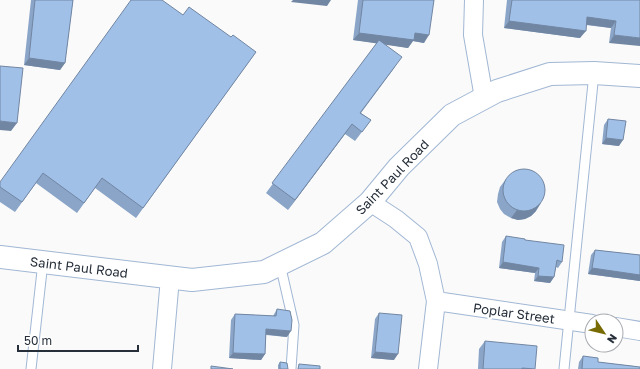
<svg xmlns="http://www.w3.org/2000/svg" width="640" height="369" font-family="'Golos Text',sans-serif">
  <rect width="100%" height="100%" fill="#fafafa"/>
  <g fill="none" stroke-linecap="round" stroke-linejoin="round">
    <!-- lane casing -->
    <g stroke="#a1b7d4" stroke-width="11">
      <path id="lane" d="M280 264 294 325 291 369
        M31 369 43 262
        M564 369 594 73"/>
    </g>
    <!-- street casing -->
    <g stroke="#a1b7d4" stroke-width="20">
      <path id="street" d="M474 0 473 35 484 98
        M370 202 396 219 418 237 428 264 436 301 428 369
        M436 301 592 324
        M616 327 640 331
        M162 369 170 278"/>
    </g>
    <!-- secondary casing -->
    <g stroke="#a1b7d4" stroke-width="24">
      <path id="secondary" d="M0 257 192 280 264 272 323 243 370 202 399 167 452 115 497 91 550 74 594 73 640 76"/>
    </g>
    <!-- lane -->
    <use href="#lane" stroke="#fff" stroke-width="9"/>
    <!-- street -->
    <use href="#street" stroke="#fff" stroke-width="18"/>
    <!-- secondary -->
    <use href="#secondary" stroke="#fff" stroke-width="22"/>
  </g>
  <!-- wall -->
  <path fill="#8aa5c8" d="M31 0H73L65 63 60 70 24 65Z
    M358 0H434L424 43 413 41 408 48 385 44 395 67 361 113 371 120 355 141 345 134 288 210 266 193 377 43 353 40Z
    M507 0H640L609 43 611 28 586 25 580 38 504 28Z
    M183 15 231 37 256 52 136 218 95 188 77 213 36 183 15 212 0 202V182Z
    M608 119 619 146 602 144 604 125Z
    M506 179 536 211 531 216 525 219 518 220 511 218 504 214 500 209 497 202 498 194 500 187Z
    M506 236 562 262 558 268 556 267 554 277 550 283 534 281 535 273 499 268 502 242Z
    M595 250 640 255V281L588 274 591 255Z
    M277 309 287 337 266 335 265 354 261 360 229 358 231 320 235 314 273 316Z
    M379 313 394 360 371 358 375 319Z
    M485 341 535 369H478L479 349Z
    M583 356 598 362 633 366 640 369H578L579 362Z
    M280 362 288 369H278V365Z"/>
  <!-- shaded-wall -->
  <path fill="#7186a2" d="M293 0H331L327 6 291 2Z
    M587 17 616 21 611 28 582 24Z
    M509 21 586 31 580 38 504 28Z
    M359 33H415L429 35 424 43 413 41 408 48 353 40Z
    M614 35 640 38V46L609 43Z
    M29 58 65 63 60 70 24 65Z
    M0 121 17 123 11 131 0 130Z
    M352 124 345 134 288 210 295 200Z
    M606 138 623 140 619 146 602 144Z
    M541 203 536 211 531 216 525 219 518 220 511 218 517 210Z
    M503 262 539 268 535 273 499 268Z
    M592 268 640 275V281L588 274Z
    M538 276 554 277 550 283 534 281Z
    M266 329 291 331 287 337 262 334Z
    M375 352 398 354 394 360 371 358Z
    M233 353 265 354 261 360 229 358Z
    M522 368 535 369H522Z"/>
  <!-- building -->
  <path fill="#a1c0e8" stroke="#7186a2" d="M35 0H73L65 63 29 58Z
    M131 0H162L183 15 189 7 231 37 233 35 256 52 143 208 102 178 84 203 43 173 22 202 0 187V182Z
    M363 0H434L429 35 415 33 414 40 359 33Z
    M512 0H640V38L614 35 616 21 587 17 586 31 509 21Z
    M379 40 402 57 360 113 371 120 362 132 352 124 295 200 272 183Z
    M0 66 23 68 17 123 0 121Z
    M608 119 626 121 623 140 606 138Z
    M503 190a21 21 0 1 1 42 0a21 21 0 1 1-42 0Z
    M506 236 525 239V240L564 245 562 262 557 260 554 277 538 276 539 268 503 262Z
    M595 250 640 255V275L592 268Z
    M277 309 290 311 292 320 291 331 266 329 265 354 233 353 235 314 276 316Z
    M379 313 402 315 398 354 375 352Z
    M485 341 537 346 535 369 522 368V369H483Z
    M583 356 598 358V362L640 367V369H582Z
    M280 362 287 363 288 369H280Z
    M299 364 320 366V369H298Z
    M211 366 233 369H211Z"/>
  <g text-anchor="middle" stroke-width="4" stroke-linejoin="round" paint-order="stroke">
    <!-- street labels -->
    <g font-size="13" fill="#252e39" stroke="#fff">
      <text transform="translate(392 177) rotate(-46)" y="5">Saint Paul Road</text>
      <text transform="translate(79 267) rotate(7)" y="5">Saint Paul Road</text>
      <text transform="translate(514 313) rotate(8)" y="5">Poplar Street</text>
    </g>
  </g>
  <!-- north arrow -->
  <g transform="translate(604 333) rotate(125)"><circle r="19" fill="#ffffff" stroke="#a8abb0"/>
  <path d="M0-3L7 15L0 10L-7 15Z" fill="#796b04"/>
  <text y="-6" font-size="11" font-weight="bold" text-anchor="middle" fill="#252e39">N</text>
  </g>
  <!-- scale -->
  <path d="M18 345v6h120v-6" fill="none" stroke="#252e39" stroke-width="2"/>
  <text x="24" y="345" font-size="12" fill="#252e39" stroke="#ffffff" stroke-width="3" paint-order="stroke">50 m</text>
</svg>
